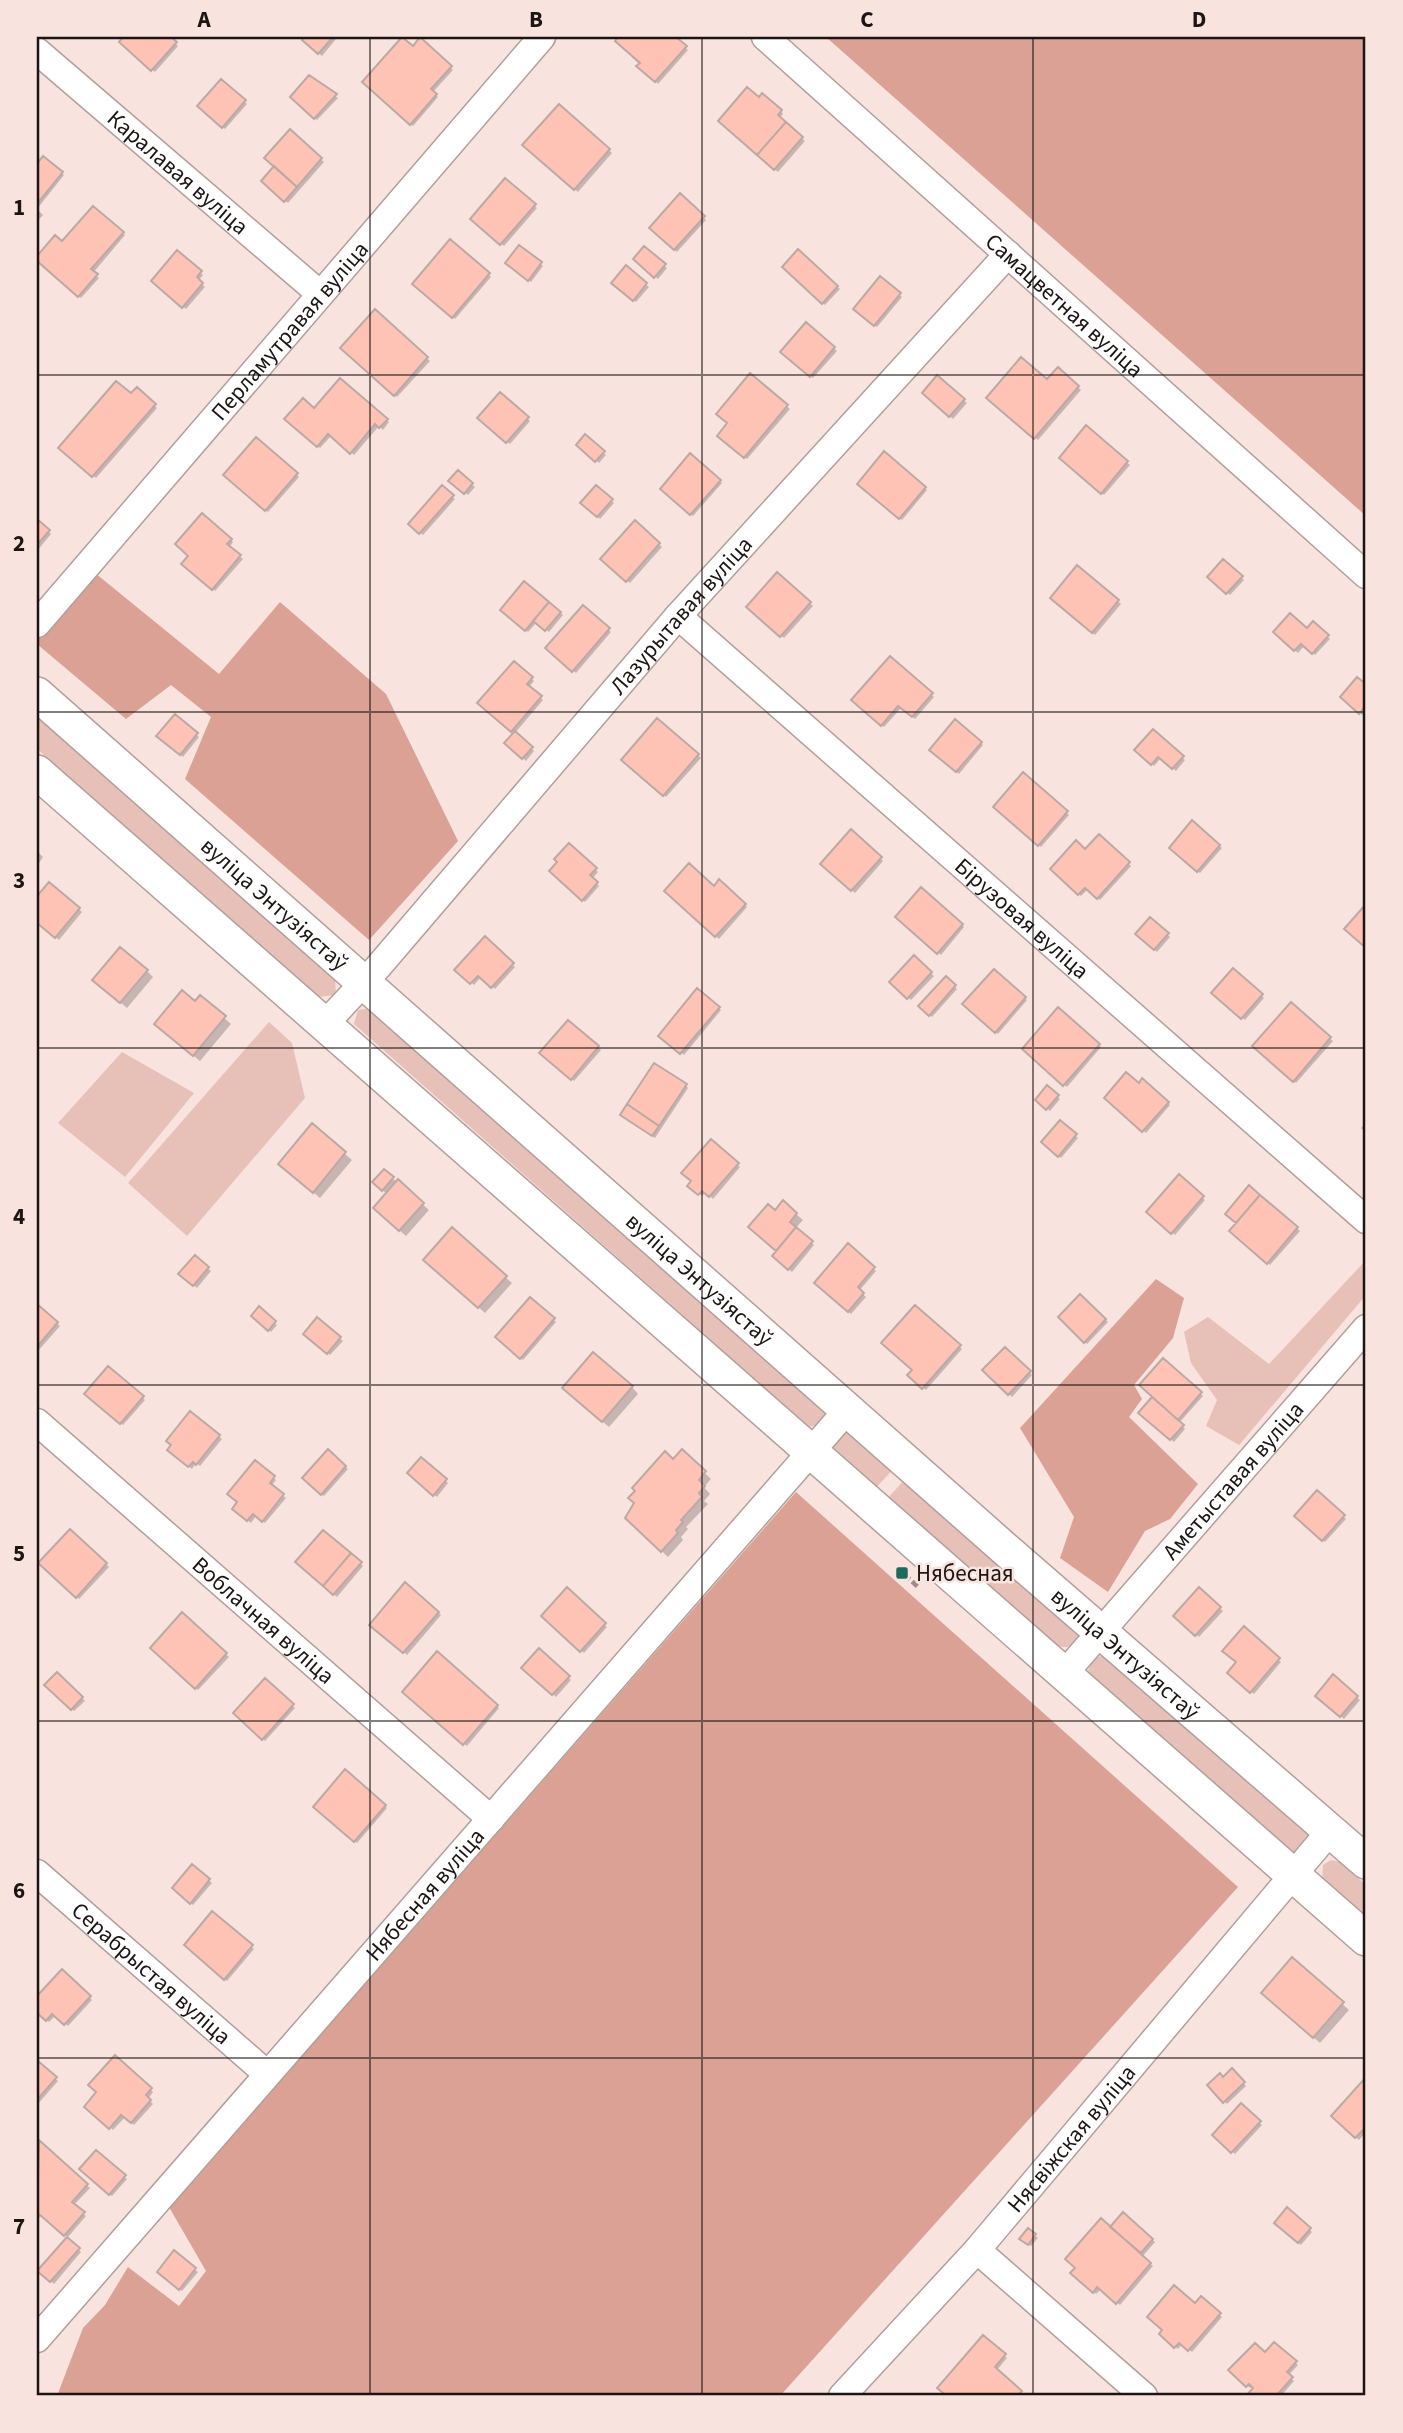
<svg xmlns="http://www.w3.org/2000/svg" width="1403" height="2433" font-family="'Source Sans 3',sans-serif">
  <rect width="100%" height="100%" fill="#f8e3df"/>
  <!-- green -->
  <path fill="#e7c0b7" d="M37 709 335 978 336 995 318 997 37 749Z
    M371 1008 825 1406 826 1416 817 1425 809 1427 354 1024 358 1010Z
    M269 1022 292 1043 305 1098 187 1236 128 1183Z
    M122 1052 194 1093 125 1177 58 1123Z
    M1366 1260V1295L1239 1445 1206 1426 1217 1400 1191 1363 1184 1332 1208 1317 1269 1364Z
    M852 1429 895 1467 875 1489 833 1451C835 1440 841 1432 852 1429Z
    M906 1478 1074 1625 1078 1635 1075 1643 1067 1647H1056L887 1499Z
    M1107 1653 1311 1832C1309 1843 1303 1851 1291 1855L1087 1674 1092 1660Z
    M1331 1860 1340 1862 1366 1885V1922L1322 1883 1323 1865Z"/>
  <!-- forest -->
  <path fill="#daa194" d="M826 37H1366V516Z
    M95 573 219 674 280 602 386 694 458 841 369 940 185 779 211 717 171 685 126 719 37 644V640Z
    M1156 1279 1184 1298 1173 1338 1134 1385 1142 1399 1129 1417 1198 1484 1170 1519 1145 1531 1108 1592 1060 1558 1074 1517 1020 1428Z
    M796 1492 1238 1887 780 2396H57L83 2328 105 2305 128 2267 179 2306 206 2271 169 2207Z"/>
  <!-- shadow -->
  <path fill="#0003" d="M126 37H168L178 46 155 72 121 42Z
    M307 37H334L336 39 322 56 304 40Z
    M621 37H673L688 50 658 84 617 41Z
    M420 40 453 70 433 92 438 97 413 126 364 82Z
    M221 81 247 104 225 129 199 106Z
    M335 96 338 98 317 120 292 97Z
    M759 100 781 111 783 114 779 119 805 141 778 172 720 121Z
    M559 106 612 153 578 192 525 145Z
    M290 132 324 162 288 203 263 181 276 166Z
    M44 158 64 175 37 209 43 215 37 222V166Z
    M505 180 537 208 504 246 472 219Z
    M680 196 706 220 677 252 651 228Z
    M93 208 125 235 93 273 99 278 81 298 37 258 55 237 62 243Z
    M450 241 491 277 455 319 414 284Z
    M519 247 543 266 531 282 510 266Z
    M644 249 667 268 658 279 635 259Z
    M798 251 840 289 825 305 784 267Z
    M178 253 203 275 198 281 205 287 186 309 153 281Z
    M626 268 649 287 636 302 614 282Z
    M880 279 902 297 877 327 855 309Z
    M375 311 430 361 397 397 342 347Z
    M807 325 837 351 813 378 783 352Z
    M1058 370 1081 390 1038 440 988 398 1047 382Z
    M750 376 790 409 747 459 719 436 730 424Z
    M937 378 967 403 953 419 924 393Z
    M340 380 389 422 383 430 379 426 354 455 331 436 320 448 287 419 314 411Z
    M137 390 157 408 96 478 61 447Z
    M500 394 530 421 510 444 480 418Z
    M1086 428 1130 465 1104 495 1061 458Z
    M585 436 606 455 599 463 578 445Z
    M257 439 299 477 268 512 226 475Z
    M884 454 927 490 902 520 859 484Z
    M691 456 722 483 693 516 662 489Z
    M458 472 475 487 468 495 451 481Z
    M442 487 455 499 423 535 410 524Z
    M597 487 614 503 600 519 583 503Z
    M202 515 233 542 229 548 243 559 215 591 183 564 190 556Z
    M37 521 51 534 37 551Z
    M635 523 662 547 630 583 603 559Z
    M1223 561 1244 580 1230 595 1209 576Z
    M1077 567 1121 604 1095 635 1052 598Z
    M777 574 813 606 784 638 748 607Z
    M525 583 563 615 549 632 537 622 528 632 502 609Z
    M583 607 611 632 576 673 548 648Z
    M1313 624 1330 639 1315 655 1305 645 1298 653 1275 632 1307 630Z
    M890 658 934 697 915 719 902 707 884 727 853 700Z
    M514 663 534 681 529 687 543 700 515 733 534 751 526 761 506 743 515 734 480 703Z
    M1357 679 1366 687V710L1362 715 1342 697Z
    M175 716 199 737 183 757 159 736Z
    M658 720 701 758 666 797 623 760Z
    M955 721 983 745 959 774 931 749Z
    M1153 731 1185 760 1176 771 1161 758 1154 766 1136 750Z
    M1024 775 1069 815 1041 847 995 807Z
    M1193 823 1222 848 1200 873 1171 847Z
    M851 832 883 861 855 893 823 864Z
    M1099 836 1131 866 1100 900 1088 889 1081 896 1052 869 1085 851Z
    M569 845 598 872 592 879 599 886 585 902 551 871Z
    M37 851 43 857 37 866Z
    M719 882 747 907 719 939 666 891 714 888Z
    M49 884 82 912 59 940 37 921V899Z
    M921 890 964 927 941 955 898 917Z
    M1150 919 1170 937 1157 952 1137 934Z
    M485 939 515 967 495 989 481 977 474 985 457 969Z
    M914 958 934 976 911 1000 891 982Z
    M1233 970 1264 998 1245 1020 1213 993Z
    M147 971 153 977 127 1008 101 986Z
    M994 971 1027 1000 998 1034 965 1004Z
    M946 978 957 989 932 1017 921 1006Z
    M697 991 721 1010 684 1055 660 1035Z
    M200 997 231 1024 200 1061 163 1030Z
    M1291 1005 1333 1041 1296 1083 1255 1046Z
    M1058 1010 1101 1047 1067 1087 1024 1049Z
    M568 1022 601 1050 574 1081 542 1053Z
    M1143 1081 1170 1105 1146 1133 1106 1098Z
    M686 1086 688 1088 655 1138 625 1117Z
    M1047 1088 1060 1099 1050 1111 1037 1100Z
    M1061 1122 1078 1138 1061 1158 1043 1142Z
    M1366 1122V1133L1361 1128Z
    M312 1126 352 1160 320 1198 287 1170Z
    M711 1141 740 1167 713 1199 706 1192 702 1196 692 1188Z
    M384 1171 429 1210 406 1236 381 1214 387 1194 374 1182Z
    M1179 1177 1205 1200 1175 1235 1148 1212Z
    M1250 1188 1300 1231 1270 1265 1231 1231 1238 1223Z
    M783 1203 803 1220 795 1229 814 1245 792 1272 774 1256 778 1251 757 1233Z
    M848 1246 876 1271 859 1291 866 1297 851 1314 816 1283Z
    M195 1257 211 1271 197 1288 181 1274Z
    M431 1266 505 1277 512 1283 485 1313Z
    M1080 1296 1108 1322 1087 1344 1060 1317Z
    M530 1299 556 1322 523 1360 497 1337Z
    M37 1306 60 1326 38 1351 37 1349Z
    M915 1307 962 1349 926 1390 910 1375 914 1370Z
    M259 1309 277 1325 271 1332 253 1316Z
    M318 1319 343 1341 330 1355 305 1334Z
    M1005 1349 1032 1375 1012 1397 984 1370Z
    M1163 1360 1203 1396 1179 1423 1185 1429 1174 1442 1141 1413 1154 1397Z
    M108 1368 145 1400 123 1425 86 1394Z
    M632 1387 638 1394 609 1427 571 1395Z
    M190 1413 222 1439 200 1466 196 1463 192 1469 172 1453Z
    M682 1451 711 1479 704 1487 710 1494 704 1501 708 1504 686 1527 688 1529 681 1537 683 1540 668 1557 627 1518Z
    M328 1452 348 1469 324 1496 304 1478Z
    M421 1459 448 1483 437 1497 409 1473Z
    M255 1462 276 1480 271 1486 286 1498 265 1523 256 1516 251 1523 234 1509Z
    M1317 1493 1346 1519 1325 1542 1296 1516Z
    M70 1531 109 1567 79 1599 40 1563Z
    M324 1532 363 1566 337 1597 298 1562Z
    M405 1585 441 1615 407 1655 372 1625Z
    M567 1590 607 1627 584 1653 543 1616Z
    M1199 1590 1223 1611 1199 1637 1176 1616Z
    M182 1615 229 1657 198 1690 152 1648Z
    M1244 1629 1281 1662 1254 1694 1229 1673 1238 1663Z
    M539 1651 571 1680 556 1697 524 1668Z
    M437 1654 499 1708 467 1746 404 1691Z
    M57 1674 85 1701 74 1711 47 1685Z
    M1333 1677 1360 1700 1344 1719 1317 1696Z
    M266 1680 295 1708 265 1741 235 1713Z
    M345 1772 387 1808 357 1843 315 1807Z
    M193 1867 212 1883 193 1905 174 1888Z
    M213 1914 254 1949 227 1981 186 1945Z
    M1292 1959 1349 2010 1320 2043 1269 1999Z
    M62 1971 92 2000 68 2026 56 2015 49 2022 37 2011V1998Z
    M115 2058 153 2092 148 2099 153 2104 134 2125 125 2117 113 2130 86 2106 99 2092Z
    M38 2064 58 2081 37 2105V2065Z
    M1232 2071 1246 2086 1227 2104 1209 2085Z
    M1366 2079V2132L1359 2140 1333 2116Z
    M1241 2106 1262 2125 1235 2154 1214 2135Z
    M39 2143 90 2188 74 2205 86 2216 68 2237 43 2215 37 2219Z
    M96 2152 127 2179 112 2196 81 2169Z
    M1287 2209 1312 2232 1301 2245 1276 2222Z
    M1123 2215 1155 2242 1142 2257 1153 2266 1120 2305 1101 2289 1096 2294 1072 2273Z
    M1029 2230 1038 2238 1031 2246 1024 2241Z
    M67 2240 81 2252 54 2284 40 2271Z
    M174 2253 198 2272 182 2291 162 2275Z
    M1201 2299 1222 2317 1192 2352 1182 2344 1178 2349 1161 2334Z
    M983 2337 1007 2358 996 2371 1022 2396H949L940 2388Z
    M1274 2344 1298 2365 1288 2376 1294 2381 1281 2396H1249L1255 2389 1252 2386 1250 2388 1230 2370 1265 2354Z"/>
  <!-- building -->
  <path fill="#ffc3b6" stroke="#bca9a4" stroke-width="2" d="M123 37H171L177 42 151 71 119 42Z
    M304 37H333L318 54 302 40Z
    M402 37 413 46 420 37 452 66 431 89 437 94 410 125 362 82Z
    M618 37H676L687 46 655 82 636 66 640 63 615 41Z
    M309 75 337 94 314 119 290 97Z
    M221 79 246 100 222 128 197 106Z
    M747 87 759 97 762 93 782 110 778 115 786 122 757 155 718 121Z
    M559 104 610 149 574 190 522 145Z
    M786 122 803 137 774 170 757 155Z
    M290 129 322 158 297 187 264 158Z
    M43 156 63 172 37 204V164Z
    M274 166 297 187 284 202 261 181Z
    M505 178 536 204 500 245 470 219Z
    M680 193 705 216 674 250 649 228Z
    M93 206 124 232 91 269 98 274 78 297 37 261V256L55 235 62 241Z
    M450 239 490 273 452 318 412 284Z
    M519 245 542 262 528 281 505 263Z
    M644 246 666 264 654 278 633 259Z
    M798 249 838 286 822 304 782 267Z
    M177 250 202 271 197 277 203 283 182 308 151 281Z
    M626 265 647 283 633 301 611 283Z
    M880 276 901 293 874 326 853 309Z
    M375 309 428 357 394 396 340 348Z
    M806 322 835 347 810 377 780 352Z
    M1021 357 1047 379 1058 367 1079 386 1034 439 986 398Z
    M750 373 788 405 744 458 717 436 727 423 716 414Z
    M937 375 965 399 949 417 922 393Z
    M340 378 388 419 379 428 375 424 350 454 328 434 317 447 284 419 303 398 314 408Z
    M116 381 131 393 137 387 156 404 92 477 58 448Z
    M500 392 529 417 506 443 477 418Z
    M1086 425 1128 461 1101 494 1059 458Z
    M585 434 605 451 595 462 576 445Z
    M256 437 298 473 265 511 223 475Z
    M884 451 926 487 899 519 857 484Z
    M690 453 721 480 690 515 660 489Z
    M458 470 473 483 464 494 448 481Z
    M442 485 454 495 419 534 408 524Z
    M596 485 613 499 597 517 580 503Z
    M202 513 232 539 227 544 241 555 212 590 181 564 188 556 175 544Z
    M37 519 50 530 37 545Z
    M635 520 660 543 626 582 600 559Z
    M1223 559 1243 576 1226 594 1207 577Z
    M1077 565 1119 600 1092 633 1050 598Z
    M777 572 811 602 780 637 746 607Z
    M524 581 549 602 525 631 500 610Z
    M549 602 561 612 545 631 533 621Z
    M583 605 610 628 572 672 545 648Z
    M1290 613 1307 628 1313 621 1329 635 1312 654 1301 644 1294 651 1273 632Z
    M890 656 933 693 912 717 898 706 881 726 851 700Z
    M514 661 533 677 527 684 542 696 511 732 477 703Z
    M1357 677 1366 684V705L1359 714 1340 697Z
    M175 714 198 733 180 755 156 736Z
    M657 718 699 754 663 796 621 760Z
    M955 719 982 742 956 772 929 750Z
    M1153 729 1184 756 1172 769 1158 757 1151 765 1134 750Z
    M515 731 533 747 522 759 504 743Z
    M1023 772 1068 811 1038 846 993 807Z
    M1192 820 1220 845 1197 872 1169 848Z
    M851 829 882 857 851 891 820 864Z
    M1099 834 1130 862 1097 899 1085 888 1078 895 1050 869 1076 840 1085 849Z
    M569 843 597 868 590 875 598 882 582 901 549 871 557 862 554 859Z
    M689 863 714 886 719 879 746 904 715 937 664 891Z
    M49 882 80 908 55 938 37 923V896Z
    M921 887 963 924 937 954 895 917Z
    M1366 904V948L1344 929Z
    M1150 917 1169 933 1154 950 1135 934Z
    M485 936 514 963 491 988 478 976 470 984 454 970Z
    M120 947 148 970 120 1003 92 980Z
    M914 955 932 972 907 999 889 982Z
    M1233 968 1263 994 1241 1019 1211 993Z
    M994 969 1026 997 995 1033 962 1004Z
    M946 976 956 985 929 1016 918 1006Z
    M697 988 720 1007 680 1054 658 1036Z
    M182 990 195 1001 200 995 226 1016 193 1056 154 1024Z
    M1291 1002 1331 1037 1293 1082 1252 1046Z
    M1058 1007 1100 1044 1063 1086 1022 1049Z
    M568 1020 599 1046 571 1080 539 1053Z
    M654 1063 687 1084 659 1126 627 1104Z
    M1126 1072 1139 1083 1142 1078 1169 1102 1142 1132 1104 1098Z
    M1047 1085 1059 1095 1046 1110 1035 1100Z
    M627 1104 659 1126 652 1136 620 1115Z
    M1060 1120 1077 1134 1058 1157 1041 1142Z
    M312 1123 346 1152 313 1193 278 1164Z
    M711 1139 739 1163 709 1197 702 1191 698 1195 687 1186 691 1181 681 1173Z
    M384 1169 394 1177 382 1191 372 1182Z
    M1179 1174 1204 1196 1171 1234 1146 1212Z
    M398 1179 424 1203 399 1231 373 1208Z
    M1249 1185 1260 1195 1236 1223 1225 1214Z
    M1260 1195 1298 1227 1267 1264 1229 1231Z
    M783 1200 797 1213 790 1222 796 1227 776 1251 748 1227 768 1204 775 1210Z
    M452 1227 507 1276 478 1308 423 1260Z
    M796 1227 813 1241 788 1270 772 1256Z
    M848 1243 875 1267 858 1287 864 1293 848 1312 814 1283Z
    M195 1255 209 1267 193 1286 178 1274Z
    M1080 1294 1106 1319 1084 1343 1058 1317Z
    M530 1297 555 1318 520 1359 495 1337Z
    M37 1304 58 1322 37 1347Z
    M915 1305 961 1345 922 1389 907 1375 912 1370 881 1343Z
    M259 1306 276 1321 268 1331 251 1316Z
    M317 1317 341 1337 327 1354 303 1334Z
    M1005 1347 1031 1371 1008 1395 982 1370Z
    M593 1352 633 1386 602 1422 562 1388Z
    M1163 1358 1202 1392 1178 1420 1139 1385Z
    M108 1366 144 1396 120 1424 84 1394Z
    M1152 1397 1184 1425 1170 1440 1138 1413Z
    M190 1411 220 1435 196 1465 193 1462 188 1467 167 1450 171 1445 166 1441Z
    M328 1449 346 1466 321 1495 302 1478Z
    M682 1449 706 1471 699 1480 705 1486 699 1493 702 1497 681 1520 683 1522 676 1530 678 1533 661 1552 625 1518 634 1503 628 1498 635 1491 632 1488 665 1451 673 1459Z
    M421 1457 447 1479 433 1496 407 1473Z
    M255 1460 275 1476 270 1483 284 1494 262 1522 253 1514 247 1521 232 1509 237 1502 227 1494Z
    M1317 1490 1345 1515 1322 1541 1294 1516Z
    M70 1529 107 1563 76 1598 38 1563Z
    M323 1530 351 1553 323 1586 295 1562Z
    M351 1553 362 1562 333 1595 323 1586Z
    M405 1582 439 1612 403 1653 369 1625Z
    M567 1587 606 1623 580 1652 541 1616Z
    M1199 1587 1221 1607 1195 1636 1173 1616Z
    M182 1612 227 1653 195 1689 150 1648Z
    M1244 1626 1280 1658 1250 1693 1227 1673 1236 1662 1222 1651Z
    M539 1648 570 1676 552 1695 521 1668Z
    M437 1651 498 1705 463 1745 402 1692Z
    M57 1672 83 1697 71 1710 44 1685Z
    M1333 1674 1358 1696 1340 1717 1315 1696Z
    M265 1678 294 1704 262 1740 233 1713Z
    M345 1769 386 1805 354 1842 313 1807Z
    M192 1864 210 1879 190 1904 172 1888Z
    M212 1911 253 1945 224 1980 184 1945Z
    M1292 1957 1344 2002 1313 2038 1261 1993Z
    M62 1969 91 1996 64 2025 52 2014 46 2021 37 2013V1996Z
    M115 2055 152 2088 146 2095 151 2100 131 2123 121 2115 109 2129 84 2107 96 2092 88 2085Z
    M38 2061 57 2077 37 2100V2062Z
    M1232 2068 1245 2082 1223 2103 1207 2085 1220 2073 1223 2077Z
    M1366 2077V2127L1355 2138 1331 2116Z
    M1241 2103 1261 2121 1231 2153 1212 2135Z
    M39 2140 88 2184 72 2202 85 2212 64 2236 39 2214 37 2216Z
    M96 2150 126 2175 109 2195 79 2169Z
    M1287 2207 1311 2228 1298 2243 1274 2223Z
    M1123 2212 1153 2239 1141 2253 1110 2227Z
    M1101 2218 1151 2263 1116 2304 1097 2287 1093 2293 1070 2273 1075 2268 1065 2259Z
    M1028 2228 1036 2234 1028 2245 1019 2239Z
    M67 2237 80 2248 50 2282 37 2271Z
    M174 2250 196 2268 179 2290 157 2272Z
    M1174 2285 1195 2303 1201 2296 1221 2313 1188 2351 1179 2343 1174 2348 1159 2334 1162 2330 1147 2317Z
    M983 2335 1006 2354 995 2367 1022 2391 1017 2396H947L937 2388Z
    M1274 2342 1297 2361 1287 2372 1293 2377 1276 2396H1246L1253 2388 1249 2384 1246 2387 1228 2370 1255 2343 1265 2352Z"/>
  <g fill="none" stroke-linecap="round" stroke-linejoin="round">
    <!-- minor casing -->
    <g stroke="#b29f9b" stroke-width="29">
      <g id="minor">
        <path id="s1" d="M765 37 1366 575"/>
        <path id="s2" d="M37 51 319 293"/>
        <path id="s3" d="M678 616 1366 1220"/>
        <path id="s4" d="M37 624 542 37"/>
        <path id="s5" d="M325 1024 378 967 678 616 1008 254"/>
        <path id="s6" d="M37 1422 491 1819"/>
        <path id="s7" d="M1064 1674 1366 1328"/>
        <path id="s8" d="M37 1873 266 2073"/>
        <path d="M977 2250 1144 2396"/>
        <path id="s9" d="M37 2339 849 1408"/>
        <path id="s10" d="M842 2396 977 2250 1331 1830"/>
      </g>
    </g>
    <!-- tertiary casing -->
    <g stroke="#b29f9b" stroke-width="36">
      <g id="tertiary">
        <path id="s11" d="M37 694 1005 1549 1366 1862"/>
        <path d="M37 772 1366 1939"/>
      </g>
    </g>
    <!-- path -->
    <path stroke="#9b8c89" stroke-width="4.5" stroke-dasharray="7 3.5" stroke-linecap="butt" d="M897 1567 919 1588"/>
    <!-- minor -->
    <use href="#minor" stroke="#fff" stroke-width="26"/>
    <!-- tertiary -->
    <use href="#tertiary" stroke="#fff" stroke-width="33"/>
  </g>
  <!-- grid -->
  <path fill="none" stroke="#1c1513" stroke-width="2" stroke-opacity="0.55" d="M370 37V2396M702 37V2396M1033 37V2396M37 375H1366M37 712H1366M37 1048H1366M37 1385H1366M37 1721H1366M37 2058H1366"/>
  <!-- markers -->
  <rect fill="#1f685e" stroke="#f8e3df" stroke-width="2.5" x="895" y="1566" width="14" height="14" rx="3.5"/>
  <g text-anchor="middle" stroke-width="5" stroke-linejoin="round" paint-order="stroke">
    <!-- street labels -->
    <g font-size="23" fill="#1c1513" stroke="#f8e3df">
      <text dy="8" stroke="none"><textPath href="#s2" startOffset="186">Каралавая вуліца</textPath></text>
      <text dy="8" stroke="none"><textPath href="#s1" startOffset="402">Самацветная вуліца</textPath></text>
      <text dy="8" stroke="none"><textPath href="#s4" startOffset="387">Перламутравая вуліца</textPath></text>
      <text dy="8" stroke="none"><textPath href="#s5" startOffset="542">Лазурытавая вуліца</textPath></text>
      <text dy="8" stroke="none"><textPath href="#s11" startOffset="317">вуліца Энтузіястаў</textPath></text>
      <text dy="8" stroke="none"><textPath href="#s3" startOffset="458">Бірузовая вуліца</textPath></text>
      <text dy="8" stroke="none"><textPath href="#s11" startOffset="884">вуліца Энтузіястаў</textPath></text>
      <text dy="8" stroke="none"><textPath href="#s7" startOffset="257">Аметыставая вуліца</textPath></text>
      <text dy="8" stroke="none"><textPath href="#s6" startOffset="301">Воблачная вуліца</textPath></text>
      <text dy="8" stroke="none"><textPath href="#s11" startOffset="1451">вуліца Энтузіястаў</textPath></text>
      <text dy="8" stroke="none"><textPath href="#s9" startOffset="590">Нябесная вуліца</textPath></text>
      <text dy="8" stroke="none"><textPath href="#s8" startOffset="152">Серабрыстая вуліца</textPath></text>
      <text dy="8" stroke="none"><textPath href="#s10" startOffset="345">Нясвіжская вуліца</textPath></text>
    </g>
    <!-- poi labels -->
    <g font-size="23" fill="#1c1513" stroke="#f8e3df" text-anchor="start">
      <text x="916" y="1581">Нябесная</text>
    </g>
  </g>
  <!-- border -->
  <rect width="1403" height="2433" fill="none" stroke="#f8e3df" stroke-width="77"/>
  <rect x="38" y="38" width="1326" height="2356" fill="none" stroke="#1c1513" stroke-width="2.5"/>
  <g font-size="23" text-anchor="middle" font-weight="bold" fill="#1c1513">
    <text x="204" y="27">A</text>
    <text x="536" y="27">B</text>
    <text x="867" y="27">C</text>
    <text x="1199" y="27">D</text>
    <text x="19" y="215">1</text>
    <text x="19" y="551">2</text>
    <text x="19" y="888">3</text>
    <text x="19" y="1224">4</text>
    <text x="19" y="1561">5</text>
    <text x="19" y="1898">6</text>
    <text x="19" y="2234">7</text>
  </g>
</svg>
